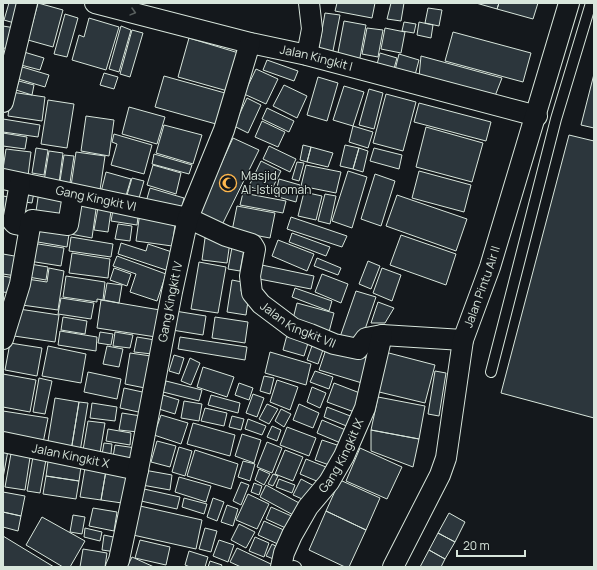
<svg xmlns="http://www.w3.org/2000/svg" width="597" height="570" font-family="Manrope,sans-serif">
  <rect width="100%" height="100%" fill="#14181c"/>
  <!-- building -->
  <path fill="#2c363c" stroke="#d8e6dc" d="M9 3H26L21 25 4 20Z
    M38 3 63 10 53 47 28 40Z
    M337 3H375L372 18 335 11Z
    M391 3H404L401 21 387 19Z
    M476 3H499L497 9Z
    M499 3H538L533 19 497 9Z
    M428 8 442 10 439 26 425 23Z
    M325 13 340 15 332 56 318 53Z
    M65 14 78 18 67 57 54 54Z
    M89 18 119 27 106 70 72 60 79 35 84 37Z
    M344 21 366 25 359 63 337 58Z
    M404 22 416 24 414 33 402 31Z
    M419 22 433 25 431 38 417 35Z
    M3 26 15 28 11 49 3 48Z
    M121 26 131 30 119 72 109 69Z
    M367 28 383 30 378 57 362 54Z
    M385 28 405 32 401 53 381 49Z
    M132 30 143 33 130 77 120 74Z
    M453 32 531 53 523 82 445 61Z
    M189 38 242 54 231 92 178 77Z
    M24 52 44 58 40 70 21 65Z
    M380 53 397 58 393 72 376 68Z
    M399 54 419 60 415 75 395 70Z
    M421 56 502 78 495 96 419 77Z
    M267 60 298 71 294 81 263 70Z
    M19 66 49 75 45 87 15 78Z
    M256 69 278 79 266 104 244 94Z
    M104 73 118 77 114 89 100 85Z
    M594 74V128L581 125Z
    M164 76 225 93 216 124 155 107Z
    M318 77 338 83 327 121 307 115Z
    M19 81 34 85 32 95 16 90Z
    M284 85 307 96 297 118 273 106Z
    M344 86 364 92 353 126 333 120Z
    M369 89 383 93 374 129 359 125Z
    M11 92 45 97 42 121 8 116Z
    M386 94 416 102 403 151 373 143Z
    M247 98 261 105 248 133 234 126Z
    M48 100 74 104 67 148 41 144Z
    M419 103 491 122 486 141 414 122Z
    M129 107 165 117 157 144 122 134Z
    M267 108 294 121 289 132 262 119Z
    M86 116 114 120 109 156 81 151Z
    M3 119 40 125 38 137 3 132Z
    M262 121 285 132 278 147 255 137Z
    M164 125 202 135 193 164 156 153Z
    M353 126 373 132 368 148 349 142Z
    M426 127 483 143 472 182 416 167Z
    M3 133 27 137 25 149 3 146Z
    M114 134 152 145 144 174 111 165 117 144 112 142Z
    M569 135 594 141V418L501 393Z
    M233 138 259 150 221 227 197 216Z
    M303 145 311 147 307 162 300 160Z
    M345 145 359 148 353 169 340 166Z
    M269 146 296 159 290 172 263 159Z
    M311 147 333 153 328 167 307 162Z
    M36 148 48 150 44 175 32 173Z
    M359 148 368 151 363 172 353 169Z
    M374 148 402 155 399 169 370 161Z
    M6 149 31 152 28 176 3 169Z
    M49 151 63 153 59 183 44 181Z
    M76 152 105 156 100 190 71 186Z
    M154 154 192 165 189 174 152 164Z
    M64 155 74 156 70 183 60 181Z
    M261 161 281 171 269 195 249 186Z
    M297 162 304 163 299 181 292 179Z
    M153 165 181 173 176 194 147 185Z
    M306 165 341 172 336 193 301 186Z
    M348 171 367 177 352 228 332 221Z
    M419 171 471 185 464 212 412 198Z
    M106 172 131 179 125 199 101 192Z
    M375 174 395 181 381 226 361 219Z
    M132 178 144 181 137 205 125 202Z
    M279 179 300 185 296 202 275 196Z
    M35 187 32 203 18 201Z
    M150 188 184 198 181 211 146 202Z
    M39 191 71 196 67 223 35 218Z
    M304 192 322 196 316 220 298 216Z
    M243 193 286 201 283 213 240 205Z
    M325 194 336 196 330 224 318 221Z
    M397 195 467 219 456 251 386 226Z
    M3 196 15 198 10 224 3 223Z
    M75 199 97 202 92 238 70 234Z
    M99 202 112 204 108 232 94 230Z
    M114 205 139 209 137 225 111 221Z
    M237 206 275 213 270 238 232 231Z
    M140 212 176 218 172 246 136 241Z
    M291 217 347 236 342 247 287 229Z
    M35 222 70 228 67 247 32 241Z
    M118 224 132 226 130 241 115 239Z
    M292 233 330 247 326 256 289 242Z
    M401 235 456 254 446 285 390 265Z
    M71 237 113 244 111 257 69 251Z
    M205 238 230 242 227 263 202 260Z
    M278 240 314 254 307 271 272 256Z
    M233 242 245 244 240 271 228 269Z
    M32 243 64 248 61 266 29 261Z
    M121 243 146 251 148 244 172 252 166 270 118 254Z
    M72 253 110 259 108 278 69 273Z
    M3 254 20 257 16 276 3 274Z
    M117 256 166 274 157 301 130 292 136 274 113 266Z
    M317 258 341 268 338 275 314 266Z
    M368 261 380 266 371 289 359 284Z
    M199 262 226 267 218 313 191 309Z
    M30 264 48 267 46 280 28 277Z
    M257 264 314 276 311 289 254 278Z
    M49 268 64 271 58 310 22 305 27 279 47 282Z
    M114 268 131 274 127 286 110 280Z
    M382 268 401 275 392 301 373 293Z
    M322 274 348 284 341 303 315 292Z
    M3 276 14 278 11 293 3 292Z
    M66 276 105 282 103 300 97 299V302L63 297Z
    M232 280 242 282 241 291 248 301 246 315 227 312Z
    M107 283 122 285 119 303 104 300Z
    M295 288 332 301 329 311 292 297Z
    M356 291 376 297 360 344 340 337Z
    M61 298 94 303 91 319 58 314Z
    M101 300 160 310 156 337 97 328Z
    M378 302 394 308 385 323H371Z
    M297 303 334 313 329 332 292 323Z
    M19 309 59 315 55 342 14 336Z
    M175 311 206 316 203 335 172 330Z
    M63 317 87 321 85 334 61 330Z
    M215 317 248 322 245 343 212 338Z
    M60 331 97 337 96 351 58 345Z
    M288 331 310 337 304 356 283 350Z
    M100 332 113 334 111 345 98 343Z
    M115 332 133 335 130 348 113 346Z
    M137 337 155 340 152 354 134 352Z
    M180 337 247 347 245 360 178 349Z
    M314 340 325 344 318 364 307 360Z
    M10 343 42 348 37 376 5 370Z
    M48 346 86 354 81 383 42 376Z
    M107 346 123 349 119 367 103 364Z
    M327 346 370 359 362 383 319 370Z
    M270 352 311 364 306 385 265 373Z
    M385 352 435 365 425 403 375 391Z
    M130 353 151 356 145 388 125 384Z
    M174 355 184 358 179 374 169 371Z
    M190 358 200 363 191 385 181 381Z
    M203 367 234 377 227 397 197 387Z
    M315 371 333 377 329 389 310 382Z
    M435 371 446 373 439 416 428 414Z
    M88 372 121 379 117 399 84 392Z
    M3 374 36 380 30 412 3 407Z
    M264 376 274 378 270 394 260 391Z
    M39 378 52 381 45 414 33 412Z
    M277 380 298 387 290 410 270 402Z
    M166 381 202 390 199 401 163 392Z
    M239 383 253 388 249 400 235 395Z
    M334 383 365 395 357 413 327 402Z
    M312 387 326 393 320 408 307 402Z
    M124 388 147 393 143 413 120 408Z
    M253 394 264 398 257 417 246 413Z
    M163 395 179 400 175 414 159 409Z
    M211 395 240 403 238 413 208 405Z
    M378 397 425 406 419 439 371 430Z
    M55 398 79 402 71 451 47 447Z
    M184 401 202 404 199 421 181 418Z
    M79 402 88 403 80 452 71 451Z
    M92 403 117 407 115 421 90 418Z
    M267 404 278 409 269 424 259 419Z
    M299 404 319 413 313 428 293 420Z
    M327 407 353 417 349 427 324 417Z
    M205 408 227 413 224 426 201 421Z
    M281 409 291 414 284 427 275 421Z
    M3 411 48 418 43 443 3 437Z
    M122 413 141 416 138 432 119 430Z
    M161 415 188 423 181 444 154 435Z
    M232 416 244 419 241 430 229 427Z
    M248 419 266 426 262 435 245 429Z
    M322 420 348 431 343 444 317 433Z
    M88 421 105 423 99 459 82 456Z
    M193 423 235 435 230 456 187 444Z
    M272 426 281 430 277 441 267 437Z
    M287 427 316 438 309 456 280 445Z
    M108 429 131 433 130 445 106 441Z
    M371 430 419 439 413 467 371 451Z
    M242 434 261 440 254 463 235 456Z
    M322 440 343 447 335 467 315 460Z
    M157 441 176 446 170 467 151 462Z
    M267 442 282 448 272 473 257 467Z
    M104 443 112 444 110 462 101 460Z
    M3 445H9L3 478Z
    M115 445 136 448 133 466 112 463Z
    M179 447 192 451 185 476 172 472Z
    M12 448 31 451 25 490 5 487Z
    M360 448 402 467 387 499 346 481Z
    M195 450 238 464 231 489 187 476Z
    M285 450 303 457 293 481 275 474Z
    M34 451 47 454 40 493 27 491Z
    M49 454 82 459 79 481 46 476Z
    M306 459 331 469 326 485 300 474Z
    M243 461 255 464 250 481 238 477Z
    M86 462 107 465 101 500 80 497Z
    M107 465 128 469 122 503 101 500Z
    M259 469 270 474 264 485 255 480Z
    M144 470 172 475 170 490 142 485Z
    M273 474 278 476 273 486 268 484Z
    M46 476 79 481 76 499 43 494Z
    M179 477 211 486 206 502 175 492Z
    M279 479 295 485 292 493 276 487Z
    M301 479 316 487 309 502 293 495Z
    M340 480 380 498 366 530 326 511Z
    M241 482 249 485 241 505 233 501Z
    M254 483 262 486 259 495 251 492Z
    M266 485 301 504 295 516 260 497Z
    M144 489 180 497 177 509 141 501Z
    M3 492 25 496 21 516 3 512Z
    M248 494 269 504 257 529 236 520Z
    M184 498 207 504 204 514 182 507Z
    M213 498 224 502 217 521 207 517Z
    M227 505 238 509 233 526 221 522Z
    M140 506 202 520 196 549 133 535Z
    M271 507 296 518 290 530 266 519Z
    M93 508 117 512 114 531 89 526Z
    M326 511 366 530 349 567H345L309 550Z
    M3 512 21 516 18 531 3 527Z
    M449 513 465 522 455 542 438 533Z
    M73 515 85 517 82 534 70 532Z
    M42 517 85 541 70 567H63L26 545Z
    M264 521 286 531 280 545 258 535Z
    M239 524 255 532 246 548 231 540Z
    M85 528 102 532 100 541 84 537Z
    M205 528 217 531 211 552 199 549Z
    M438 533 455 542 445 559 429 550Z
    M104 535 118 538 116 552 102 550Z
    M3 536 54 567H3Z
    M255 537 269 543 264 557 249 551Z
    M140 540 170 547 166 565 135 558Z
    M219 540 234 545 228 562 213 556Z
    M272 544 281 549 276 560 266 556Z
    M237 548 273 565 272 567H241L230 562Z
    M83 549 107 553 105 567H80Z
    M429 550 445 559 441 567H420Z
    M189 551 208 557 205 567H190L185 565Z
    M132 557 154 567H127Z
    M210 561 222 565 221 567H208Z"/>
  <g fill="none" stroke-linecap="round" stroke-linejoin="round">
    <!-- lane casing -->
    <g stroke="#d8e6dc" stroke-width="12">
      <path id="lane" d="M491 372 556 119 591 3
        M294 566 296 567"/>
    </g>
    <!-- street casing -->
    <g stroke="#d8e6dc" stroke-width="22">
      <g id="street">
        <path id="s1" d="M95 3 250 43 307 55 537 116"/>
        <path d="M307 55 312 29 309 3"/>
        <path d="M3 102 27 3"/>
        <path id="s2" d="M3 179 188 218 226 236 252 244 255 249 250 276 252 293 261 304 293 328 310 334 334 344 358 349 366 338 382 335 463 340"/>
        <path d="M20 183 13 222 15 224 30 227"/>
        <path d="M3 339 20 284 31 221 32 220 68 225 73 195"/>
        <path id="s3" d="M3 442 138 470"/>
        <path id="s4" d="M116 567 119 560 138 470 172 292 188 218 224 130 250 43"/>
        <path id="s5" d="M281 567 284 553 292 535 308 507 329 482 344 456 365 408 382 335"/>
        <path id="s6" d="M393 567 440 475 446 458 463 340 490 267 569 3"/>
      </g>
    </g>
    <!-- lane -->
    <use href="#lane" stroke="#14181c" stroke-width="10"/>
    <!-- street -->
    <use href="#street" stroke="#14181c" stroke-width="20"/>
  </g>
  <!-- one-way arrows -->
  <defs><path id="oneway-chevron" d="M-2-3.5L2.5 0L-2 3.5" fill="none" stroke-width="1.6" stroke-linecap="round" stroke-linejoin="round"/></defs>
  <use stroke="#59605f" href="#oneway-chevron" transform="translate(133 12) rotate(15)"/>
  <!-- icons -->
  <defs>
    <g id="mosque-ring" transform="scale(0.9)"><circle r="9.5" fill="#14181c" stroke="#ffb74d" stroke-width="1.5"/><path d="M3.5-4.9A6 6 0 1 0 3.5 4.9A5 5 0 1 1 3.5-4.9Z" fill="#ffb74d"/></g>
  </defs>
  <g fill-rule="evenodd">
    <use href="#mosque-ring" x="228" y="183"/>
  </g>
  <g text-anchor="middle" stroke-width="3" stroke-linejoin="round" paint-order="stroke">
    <!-- street labels -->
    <g font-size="12" fill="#d8e6dc" stroke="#14181c">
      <text dy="4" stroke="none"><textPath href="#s1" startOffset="228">Jalan Kingkit I</textPath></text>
      <text dy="4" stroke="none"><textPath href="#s2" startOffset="95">Gang Kingkit VI</textPath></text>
      <text dy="4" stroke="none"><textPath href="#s6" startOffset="297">Jalan Pintu Air II</textPath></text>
      <text dy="4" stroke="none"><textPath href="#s4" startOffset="271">Gang Kingkit IV</textPath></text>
      <text dy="4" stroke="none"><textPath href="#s2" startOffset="366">Jalan Kingkit VII</textPath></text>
      <text dy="4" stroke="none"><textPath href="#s5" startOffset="128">Gang Kingkit IX</textPath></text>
      <text dy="4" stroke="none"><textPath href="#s3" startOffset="69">Jalan Kingkit X</textPath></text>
    </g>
    <!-- poi labels -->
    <g font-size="12" fill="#d8e6dc" stroke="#14181c" text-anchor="start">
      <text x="241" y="180">Masjid<tspan x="241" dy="14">Al-Istiqomah</tspan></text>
    </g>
  </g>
  <!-- border -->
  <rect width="597" height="570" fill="none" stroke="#d8e6dc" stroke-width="8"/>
  <!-- scale -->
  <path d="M457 550v6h68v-6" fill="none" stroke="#d8e6dc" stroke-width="2"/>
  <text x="463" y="550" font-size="12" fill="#d8e6dc" stroke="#14181c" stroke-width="3" paint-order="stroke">20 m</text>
</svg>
